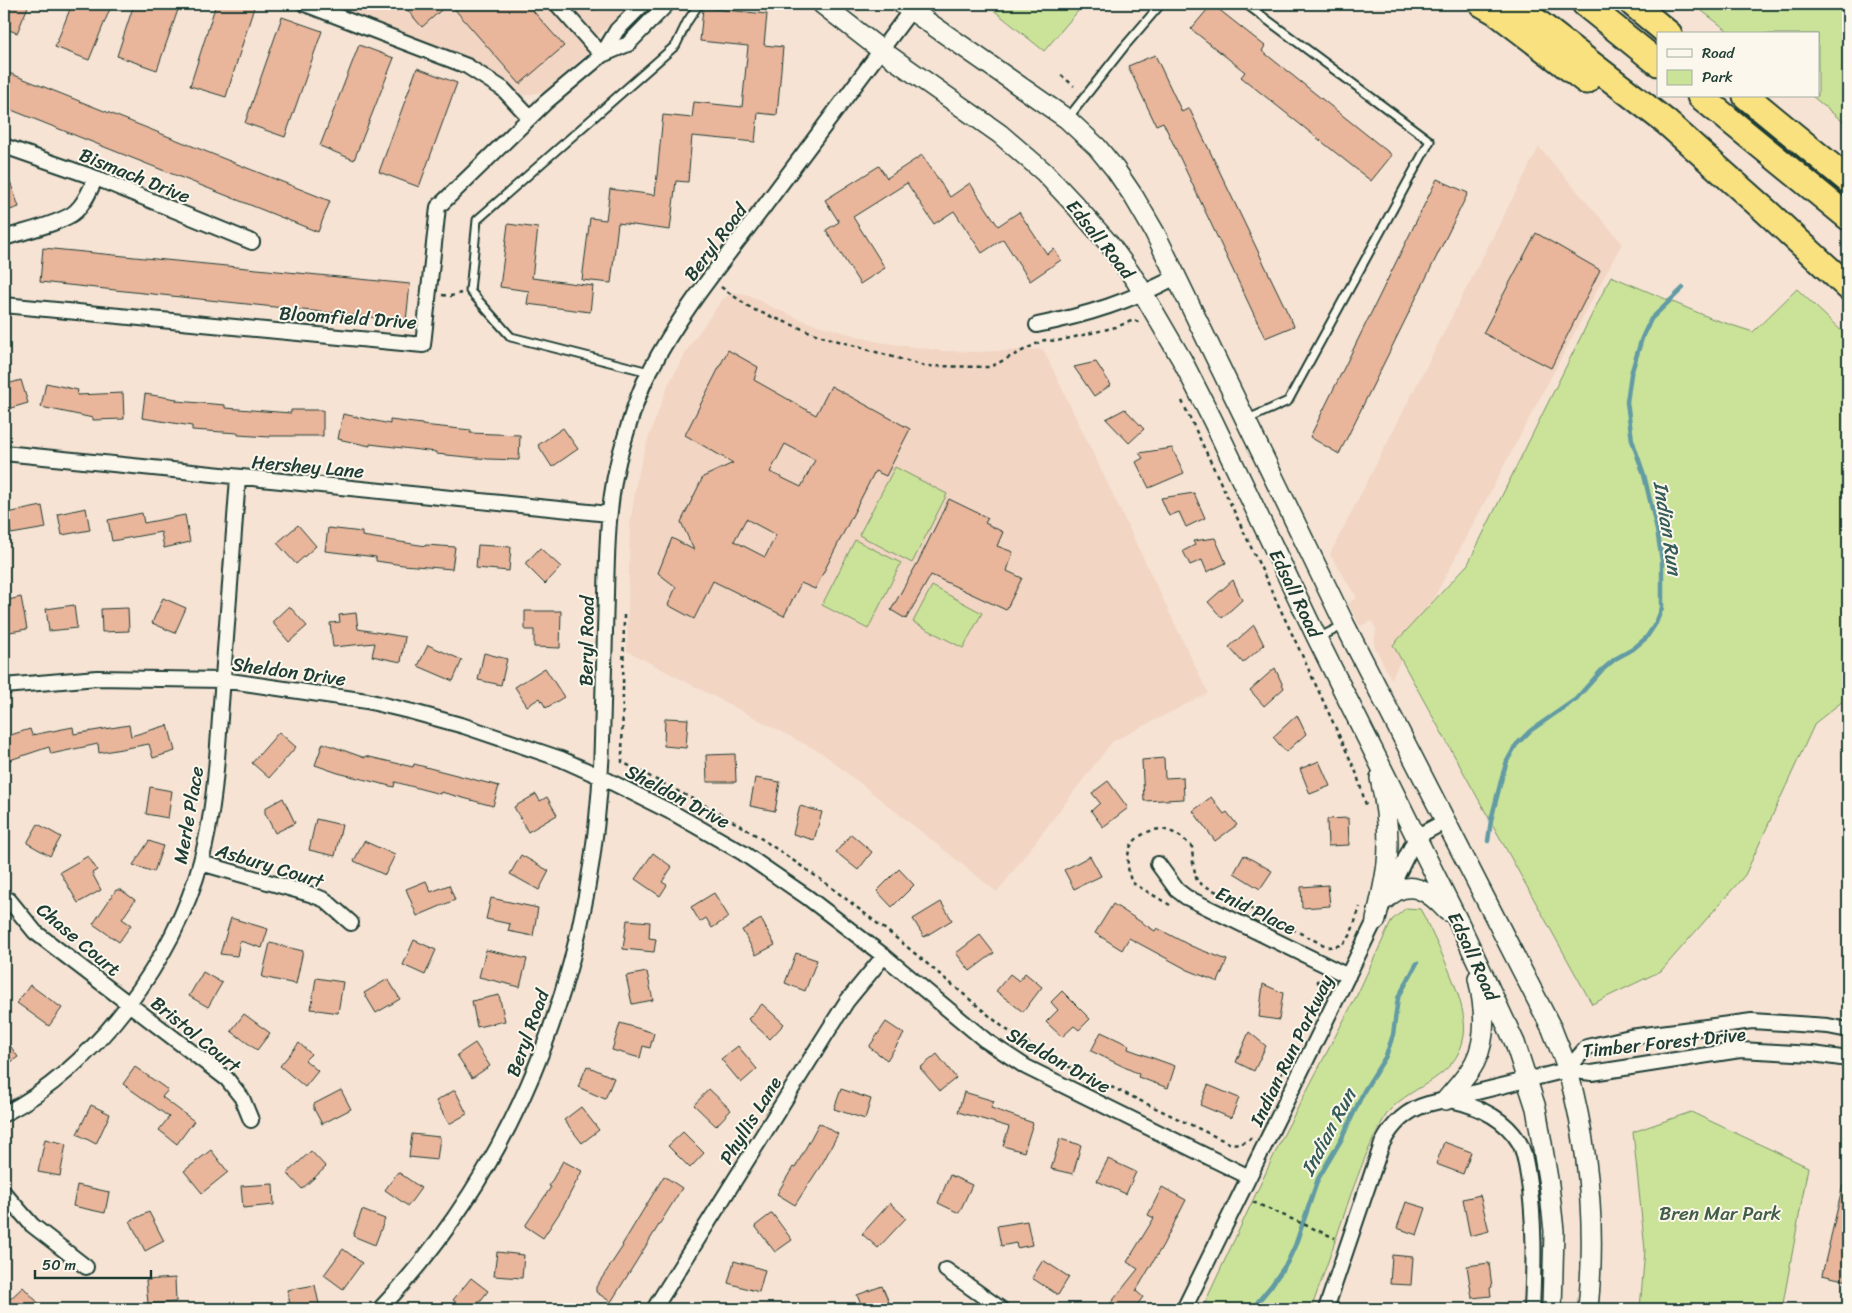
<svg xmlns="http://www.w3.org/2000/svg" width="1852" height="1313" font-family="Sriracha,sans-serif">
  <rect width="100%" height="100%" fill="#f6e3d4"/>
  <filter id="ink" filterUnits="userSpaceOnUse"><feTurbulence type="fractalNoise" baseFrequency=".02" numOctaves="2"/><feDisplacementMap in="SourceGraphic" scale="10" xChannelSelector="R" yChannelSelector="G"/><feConvolveMatrix kernelMatrix="1 2 1 2 8 2 1 2 1" color-interpolation-filters="sRGB"/></filter>
  <g filter="url(#ink)">
    <!-- built -->
    <path fill="#f2d5c3" d="M324 4H632L585 47 589 52 545 91 522 96 475 62Z
      M1539 147 1622 243 1391 679 1374 645 1376 629 1372 621 1360 626 1348 603 1357 598 1330 554Z
      M733 292 749 295 769 306 807 322 878 342 943 351 979 352 1043 349 1208 693 1112 742 997 892 822 753 627 651 630 526 637 478 647 442 668 385 692 342 722 300Z"/>
    <!-- green -->
    <path fill="#cbe399" stroke="#759066" d="M986 4H1084L1044 51Z
      M1693 4H1848V126L1812 96H1818V34H1732Z
      M1611 276 1713 319 1753 332 1797 289 1848 337V697L1815 723 1745 875 1661 971 1592 1004 1393 645 1468 564Z
      M895 467 947 494 912 563 859 535Z
      M855 540 901 563 868 629 822 605Z
      M932 586 982 613 963 648 913 622Z
      M1406 908 1420 909 1425 918C1438 947 1469 1004 1464 1036 1456 1080 1414 1083 1389 1111 1385 1116 1382 1122 1379 1128 1367 1150 1360 1170 1351 1194 1338 1233 1325 1271 1311 1309H1202L1283 1136 1357 995 1392 920Z
      M1691 1112 1808 1167 1782 1309H1640L1645 1250 1633 1132Z"/>
    <g fill="none" stroke-linecap="round" stroke-linejoin="round">
      <!-- stream -->
      <path stroke="#629ba4" stroke-width="4.5" d="M1846 4 1848 6
        M1488 841 1491 820 1502 777 1507 761 1516 745 1530 731 1576 699 1601 671 1615 659 1633 649 1646 638 1656 623 1662 608V561L1657 530 1644 475 1632 440 1627 402 1631 374 1642 338 1651 319 1683 288
        M1252 1309 1271 1286 1287 1263 1295 1246 1318 1179 1341 1140 1364 1091 1386 1056 1393 1035 1398 998 1417 963"/>
    </g>
    <!-- building -->
    <path fill="#e9b59b" stroke="#1f3d34" fill-rule="evenodd" d="M4 4H29L17 33 4 28Z
      M72 4H112L89 60 55 47Z
      M134 4H180L157 70 117 56Z
      M216 4H255L226 97 190 86Z
      M402 4H448L422 27Z
      M450 4H527L564 46 520 84Z
      M1212 4 1265 46 1262 51 1392 155 1371 181 1241 77 1245 72 1191 29Z
      M703 8 767 14 764 45 783 47 777 115 758 113 755 142 692 136 688 182 676 181 670 230 618 223 611 283 582 280 590 218 606 220 610 189 655 195 663 115 692 118 694 102 742 107 748 46 700 41Z
      M282 17 322 31 285 137 245 123Z
      M359 45 394 58 354 160 320 146Z
      M1155 55 1182 112 1189 108 1294 326 1265 338 1163 122 1156 125 1128 66Z
      M417 68 457 83 419 187 379 172Z
      M4 71 330 201 318 232 4 107Z
      M922 155 950 197 970 183 998 226 1019 212 1047 254 1054 249 1061 260 1030 281 1003 239 982 253 954 211 934 224 907 183 853 217 885 268 860 284 826 230 839 222 825 200 879 166 887 178Z
      M4 170H6L19 207 4 212Z
      M1437 179 1468 193 1339 454 1310 437Z
      M508 224 538 228 532 278 593 286 590 312 527 304 529 291 500 287Z
      M1536 233 1600 270 1551 368 1483 333Z
      M43 248 410 284 406 321 40 282Z
      M728 350 758 367 754 380 816 415 831 386 910 429 886 476 875 471 815 589 801 583 784 616 713 581 694 619 668 605 676 587 658 573 672 538 694 550 681 522 703 477 733 463 685 435ZM785 444 815 460 801 487 770 472ZM746 519 776 535 765 557 734 541Z
      M1096 362 1111 385 1094 396 1074 367Z
      M21 380 28 403 4 410V385Z
      M46 383 78 390 77 395 123 393 124 419 93 420V418L41 407Z
      M145 394 177 399 176 401 225 405V408L291 413V410H323V436H270V437L238 435V433L192 430V426L142 418Z
      M1125 409 1144 429 1129 443 1106 419Z
      M343 414 390 424V420L422 424V425L471 430 470 433 520 435 519 460 488 459 436 454V452L370 444V446L338 439Z
      M563 428 578 449 552 467 538 445Z
      M1172 448 1184 473 1149 488 1136 462 1143 458 1139 453Z
      M1194 493 1205 518 1186 527 1179 512 1169 516 1161 498Z
      M949 499 988 518 985 523 1003 532 997 546 1013 552 1007 571 1022 578 1006 610 931 575 906 619 891 610 918 562Z
      M42 506 46 528 11 534 7 513Z
      M86 508 90 530 62 535 58 514Z
      M142 513 144 523 185 515 190 542 164 548 161 532 112 541 108 520Z
      M298 525 316 546 296 564 277 543Z
      M328 528 362 532V536L426 546V545L455 547 452 569 403 565 376 561V557L325 551Z
      M1215 538 1226 563 1207 572 1202 560 1190 565 1183 551 1195 545 1193 541Z
      M478 545 511 547 509 571 476 568Z
      M540 548 561 567 545 584 525 564Z
      M1233 580 1242 600 1222 618 1208 602Z
      M21 597 27 629 4 633V601Z
      M163 598 186 608 175 633 152 623Z
      M74 605 77 628 49 631 46 609Z
      M289 606 307 626 289 642 272 622Z
      M128 608 129 631 102 632 101 609Z
      M525 611H561L560 648 534 647V630H525Z
      M356 613 358 629 405 637 401 662 372 656 375 643 333 647 330 623 340 622 339 615Z
      M1254 625 1264 645 1243 663 1229 647Z
      M428 645 462 660 453 681 418 666Z
      M484 653 507 659 501 685 478 680Z
      M545 668 564 697 546 708 540 698 527 706 515 687Z
      M1275 668 1284 688 1264 706 1250 690Z
      M1297 715 1306 734 1286 752 1273 737Z
      M665 718 688 719 686 748 664 746Z
      M129 725 131 736 168 725 175 751 153 758 149 744 99 753 98 744 51 754 49 747 4 762V737L30 729 32 735 73 727 74 734Z
      M279 732 296 747 269 778 252 763Z
      M323 743 365 758V756L413 767 414 764 499 786 493 806 441 792 440 794 395 782 394 787 338 773 315 765Z
      M735 754 736 782H707L706 755Z
      M1164 758 1165 778 1183 777 1184 799 1144 801 1142 760Z
      M1319 761 1330 786 1310 794 1300 769Z
      M755 778 780 782 775 811 750 806Z
      M1108 781 1128 808 1103 827 1091 811 1100 803 1092 793Z
      M150 787 172 791 168 818 146 814Z
      M536 794 540 801 547 797 557 815 528 832 514 807Z
      M1211 797 1224 814 1227 812 1237 825 1215 841 1193 811Z
      M283 798 295 823 275 833 265 813V808Z
      M800 806 822 812 814 840 793 834Z
      M1348 818 1349 845 1328 846 1327 819Z
      M316 819 342 825 335 856 309 850Z
      M38 824 61 837 50 856 27 843Z
      M851 834 872 852 858 870 836 852Z
      M149 841 163 846 154 872 133 865Z
      M364 841 395 855 385 875 354 861Z
      M653 853 672 867 662 882 667 885 660 896 635 879Z
      M521 855 549 871 539 890 510 874Z
      M1244 855 1272 871 1260 889 1234 873Z
      M88 856 97 870 92 873 101 890 78 903 60 872Z
      M1090 856 1101 876 1074 889 1064 870Z
      M899 869 914 885 892 907 877 891Z
      M426 881 431 892 449 885 455 900 417 916 406 889Z
      M1328 885 1330 906 1302 908 1301 887Z
      M116 890H121L135 900 122 919 131 925 119 942 93 924Z
      M714 893 729 917 712 928 706 918 700 922 691 907Z
      M491 898 538 908 533 936 508 931 510 924 486 919Z
      M941 902 952 920 924 937 913 919Z
      M1113 904 1155 931 1157 928 1191 946 1227 960 1218 982 1188 970 1129 938 1122 950 1095 933Z
      M231 918 268 929 262 948 240 941 237 956 220 954Z
      M761 919 775 945 756 955 742 930Z
      M627 920 650 922 649 938 656 939 654 952 623 949Z
      M980 935 994 953 970 971 956 953Z
      M414 940 436 950 425 975 403 965Z
      M270 943 303 951 296 984 262 977Z
      M486 950 527 959 520 987 479 977Z
      M796 953 817 960 805 991 785 983Z
      M203 972 222 983 208 1007 189 996Z
      M647 972 653 1000 632 1004 626 976Z
      M1025 973 1042 987 1023 1012 996 991 1010 974 1019 981Z
      M316 978 343 982 338 1013 311 1009Z
      M388 979 400 999 376 1013 364 993Z
      M1263 984 1283 993 1279 1020 1259 1017Z
      M30 985 62 1008 49 1026 17 1003Z
      M1062 991 1090 1019 1079 1030 1074 1026 1062 1037 1046 1022 1058 1010 1051 1002Z
      M499 995 505 1021 477 1027 472 1001Z
      M762 1004 784 1024 770 1039 748 1019Z
      M244 1014 270 1033 257 1050 231 1031Z
      M886 1022 904 1034 887 1060 869 1047Z
      M620 1023 654 1033 650 1048 643 1046 640 1058 612 1050Z
      M1101 1032 1129 1045 1128 1049 1175 1066 1168 1088 1138 1077 1139 1074 1091 1051Z
      M1249 1032 1266 1046 1254 1071 1236 1062Z
      M4 1037 18 1057 4 1067Z
      M299 1043 311 1054 305 1060 318 1071 305 1087 280 1066Z
      M475 1043 490 1066 472 1078 457 1055Z
      M738 1046 757 1069 741 1083 721 1059Z
      M937 1054 956 1078 940 1091 920 1068Z
      M587 1066 614 1078 605 1099 578 1087Z
      M135 1067 168 1090 162 1097 194 1121 177 1144 159 1130 169 1117 123 1084Z
      M1208 1085 1239 1098 1231 1118 1200 1105Z
      M709 1089 731 1110 716 1126 694 1105Z
      M841 1089 871 1099 865 1119 834 1109Z
      M341 1090 351 1109 322 1124 314 1109V1104Z
      M455 1090 467 1114 449 1124 436 1101Z
      M964 1092 994 1101 991 1108 1033 1123 1024 1152 1003 1146 1009 1127 958 1112Z
      M91 1105 110 1114 96 1144 77 1134Z
      M581 1107 599 1130 582 1143 564 1120Z
      M819 1123 838 1134 823 1162 795 1205 777 1194 793 1167 795 1168Z
      M683 1132 704 1153 690 1168 668 1146Z
      M412 1134 440 1137 437 1160 409 1157Z
      M45 1139 66 1144 60 1176 38 1172Z
      M1060 1139 1081 1145 1073 1174 1051 1169Z
      M1444 1142 1471 1152 1463 1174 1436 1164Z
      M211 1150 228 1172 202 1193 184 1171Z
      M311 1151 326 1167 302 1189 287 1173Z
      M1108 1159 1136 1172 1126 1194 1097 1181Z
      M563 1161 582 1171 562 1209 543 1238 525 1226 551 1187 549 1186Z
      M398 1172 421 1188 408 1206 385 1190Z
      M950 1175 972 1185 959 1213 938 1203Z
      M664 1176 682 1188 611 1302 596 1292V1287L623 1246 622 1245Z
      M273 1184 274 1205 243 1208 241 1186Z
      M77 1185 109 1192 105 1213 73 1206Z
      M1843 1185 1848 1186V1281L1822 1275Z
      M1162 1187 1186 1200 1163 1245 1136 1291 1143 1297 1134 1309H1106L1138 1269 1127 1262 1154 1218 1148 1215Z
      M1480 1195 1489 1231 1470 1236 1463 1199Z
      M1406 1202 1426 1208 1417 1235 1397 1228Z
      M890 1203 906 1218 878 1248 862 1234Z
      M362 1210 385 1219 375 1245 353 1236Z
      M149 1212 164 1241 145 1251 130 1221Z
      M772 1213 792 1240 775 1252 755 1226Z
      M1027 1221 1032 1245 1017 1248 1016 1243 1001 1246 997 1226Z
      M343 1249 362 1263 343 1289 324 1275Z
      M497 1252 524 1255 522 1278 494 1276Z
      M1392 1255 1413 1257 1411 1285 1390 1284Z
      M1043 1260 1069 1277 1058 1295 1032 1278Z
      M734 1261 765 1270 759 1292 728 1283Z
      M1489 1263 1492 1287 1490 1288 1491 1296 1472 1298 1467 1266Z
      M175 1278 176 1302 148 1304 146 1280Z
      M471 1278 488 1291 474 1309H464L453 1300Z
      M315 1285 320 1309H291L287 1290Z
      M882 1286 892 1309H863L857 1295Z
      M23 1287 44 1309H15L8 1301Z"/>
    <g fill="none" stroke-linecap="round" stroke-linejoin="round">
      <!-- lane casing -->
      <g stroke="#1f3d34" stroke-width="11">
        <path id="lane" d="M585 4 592 5 595 4
          M1246 4 1430 141 1288 401 1246 420
          M1068 118 1124 47 1161 4
          M649 372 511 337 470 291 477 220 676 45 687 22 699 4
          M1318 638 1344 625"/>
      </g>
      <!-- street casing -->
      <g stroke="#1f3d34" stroke-width="18">
        <path id="street" d="M305 4 467 66 503 89 530 118
          M557 4 602 55
          M602 55 628 44 667 4
          M4 146 96 178 252 242
          M4 238C22 232 64 223 76 211 86 202 90 189 96 178
          M4 305 423 345 438 207 546 102 602 55 617 30 643 4
          M1037 325C1088 315 1130 301 1176 277
          M4 453 609 514
          M4 686 97 678 223 680 367 701 413 712 464 726 561 759 601 777 675 814 743 853 807 897 884 956 985 1040 1026 1067 1249 1177
          M201 863 310 894 325 900 351 923
          M1158 864 1177 890 1186 897 1348 976
          M9 900 35 932 227 1079 242 1098 251 1120
          M1567 1070 1587 1047 1630 1037 1752 1021 1828 1026 1848 1030
          M1450 1100C1478 1106 1504 1117 1519 1142 1525 1152 1526 1165 1528 1176 1535 1220 1534 1264 1532 1309
          M4 1114C95 1067 175 959 201 861 215 810 217 757 221 704 227 629 232 553 238 478
          M4 1193 32 1225 86 1267
          M946 1270 1001 1309
          M380 1309C527 1154 597 951 602 740 603 692 605 643 606 595 607 544 608 492 623 444 630 421 639 389 651 369 681 311 724 260 763 208 812 142 861 76 911 10
          M654 1309 833 1023 847 1001 884 956
          M1184 1309 1416 837 1446 821
          M1326 1309 1382 1144C1392 1124 1406 1110 1428 1104L1567 1070 1592 1073 1740 1050 1813 1054 1848 1059"/>
      </g>
      <!-- secondary casing -->
      <g stroke="#1f3d34" stroke-width="22">
        <path id="secondary" d="M822 4 881 50 1000 134 1044 172 1074 204 1110 245 1136 281 1182 360 1213 421 1317 638 1461 927 1515 1043 1536 1108 1549 1185 1554 1231 1552 1309
          M902 4 1067 119 1097 147 1115 169 1134 197 1155 233 1345 625 1552 1029C1557 1043 1564 1057 1568 1071 1589 1148 1596 1230 1588 1309
          M1386 899C1409 876 1430 892 1447 911
          M1376 920C1380 901 1385 882 1387 863 1390 834 1386 805 1380 778
          M1446 1100C1456 1088 1468 1076 1475 1062 1488 1036 1484 1005 1478 978"/>
      </g>
      <!-- highway casing -->
      <g stroke="#1f3d34" stroke-width="29">
        <path id="highway" d="M1482 4 1496 12 1586 81
          M1514 4 1666 122 1767 212 1848 287
          M1585 4 1658 63
          M1633 4 1669 34
          M1700 96 1848 217
          M1746 96 1848 180"/>
      </g>
      <!-- path -->
      <path stroke="#1f3d34" stroke-width="2.5" stroke-dasharray="4 4" stroke-linecap="butt" d="M1061 75 1074 86
        M721 287 752 309 818 335 924 366 990 367 1044 340 1057 341 1079 336 1116 327 1134 320 1140 323
        M442 295 451 296 461 293
        M1182 401 1301 653 1356 772 1366 805
        M624 615 622 762 714 810 759 837 823 881 900 941 1004 1028 1059 1062 1231 1144 1248 1142 1251 1137
        M1170 905 1131 882C1129 872 1126 862 1129 851 1131 838 1153 826 1166 830 1177 833 1184 839 1192 847L1193 863 1197 882 1328 947 1342 945 1350 936 1360 907
        M1311 1013 1321 989 1316 977
        M1267 1103 1294 1049
        M1253 1202 1335 1238"/>
      <!-- lane -->
      <use href="#lane" stroke="#fbf7ec" stroke-width="7"/>
      <!-- street -->
      <use href="#street" stroke="#fbf7ec" stroke-width="14"/>
      <!-- secondary -->
      <use href="#secondary" stroke="#fbf7ec" stroke-width="19"/>
      <!-- highway -->
      <use href="#highway" stroke="#fae180" stroke-width="25"/>
    </g>
  </g>
  <g text-anchor="middle" stroke-width="4" stroke-linejoin="round" paint-order="stroke">
    <!-- street labels -->
    <g font-size="19" fill="#1f3d34" stroke="#fbf7ec">
      <text transform="translate(135 175) rotate(22)" y="7">Bismach Drive</text>
      <text transform="translate(1101 239) rotate(51)" y="7">Edsall Road</text>
      <text transform="translate(715 242) rotate(-53)" y="7">Beryl Road</text>
      <text transform="translate(348 317) rotate(4)" y="7">Bloomfield Drive</text>
      <text transform="translate(308 466) rotate(5)" y="7">Hershey Lane</text>
      <text transform="translate(1296 593) rotate(64)" y="7">Edsall Road</text>
      <text transform="translate(586 641) rotate(-89)" y="7">Beryl Road</text>
      <text transform="translate(289 671) rotate(8)" y="7">Sheldon Drive</text>
      <text transform="translate(678 796) rotate(28)" y="7">Sheldon Drive</text>
      <text transform="translate(188 815) rotate(-80)" y="7">Merle Place</text>
      <text transform="translate(270 865) rotate(17)" y="7">Asbury Court</text>
      <text transform="translate(1256 910) rotate(26)" y="7">Enid Place</text>
      <text transform="translate(79 939) rotate(40)" y="7">Chase Court</text>
      <text transform="translate(1474 956) rotate(65)" y="7">Edsall Road</text>
      <text transform="translate(527 1033) rotate(-70)" y="7">Beryl Road</text>
      <text transform="translate(196 1034) rotate(39)" y="7">Bristol Court</text>
      <text transform="translate(1664 1042) rotate(-6)" y="7">Timber Forest Drive</text>
      <text transform="translate(1291 1050) rotate(-64)" y="7">Indian Run Parkway</text>
      <text transform="translate(1059 1060) rotate(29)" y="7">Sheldon Drive</text>
      <text transform="translate(750 1120) rotate(-58)" y="7">Phyllis Lane</text>
    </g>
    <!-- park labels -->
    <g font-size="19" fill="#415e48" stroke="#fbf7ec">
      <text x="1720" y="1220">Bren Mar Park</text>
    </g>
    <!-- water labels -->
    <g font-size="20" font-style="italic" fill="#355c59" stroke="#fbf7ec">
      <text transform="translate(1668 528) rotate(81)" y="7">Indian Run</text>
      <text transform="translate(1328 1132) rotate(-62)" y="7">Indian Run</text>
    </g>
  </g>
  <!-- margin -->
  <rect width="1852" height="1313" fill="none" stroke="#fbf7ec" stroke-width="20"/>
  <rect x="10" y="10" width="1832" height="1293" fill="none" stroke="#1f3d34" stroke-width="2" filter="url(#ink)"/>
  <!-- legend -->
  <rect x="1657" y="32" width="162" height="65" fill="#fbf7ec" stroke="#a3ada2"/>
  <rect x="1667" y="49" width="25" height="8" fill="#fbf7ec" stroke="#a3ada2"/>
  <text x="1702" y="58" font-size="15" fill="#1f3d34">Road</text>
  <rect x="1667" y="70" width="25" height="15" fill="#cbe399" stroke="#a3ada2"/>
  <text x="1702" y="82" font-size="15" fill="#1f3d34">Park</text>
  <!-- scale -->
  <path d="M35 1270v8h116v-8" fill="none" stroke="#1f3d34" stroke-width="2.5"/>
  <text x="42" y="1270" font-size="15" fill="#1f3d34" stroke="#fbf7ec" stroke-width="4" paint-order="stroke">50 m</text>
</svg>
